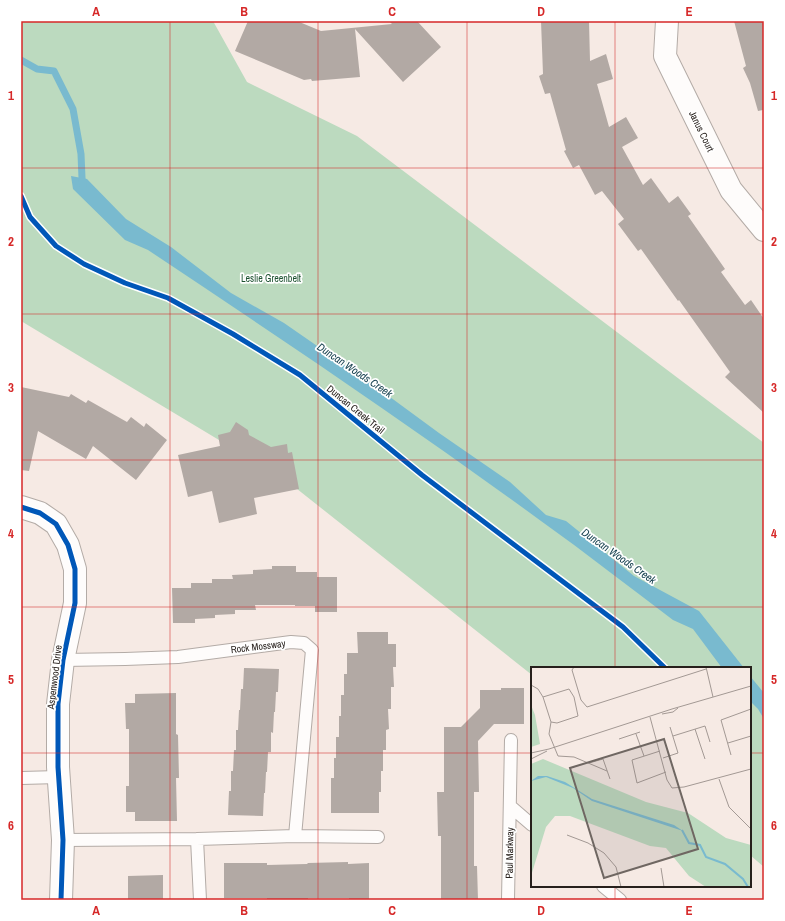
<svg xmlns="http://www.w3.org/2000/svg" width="785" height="921" font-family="'Archivo Narrow',sans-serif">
  <rect width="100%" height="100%" fill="#f6eae4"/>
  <!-- green -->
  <path fill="#bcdabf" d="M21 21H213L247 82 357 136 764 443V867L750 855V668H532V675L287 481 21 321Z"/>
  <!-- water -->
  <path fill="#79bacf" d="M71 176 87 179 126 219 171 247 231 293 284 323 375 386 439 433 510 482 546 515 566 521 634 576 699 611 744 668H722L693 629 673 620C629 587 586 553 541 521 413 427 280 338 148 250L125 240 73 189Z
    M750 676 764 693V719L758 709 750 701Z"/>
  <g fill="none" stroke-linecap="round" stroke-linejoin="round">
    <!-- stream -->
    <path stroke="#79bacf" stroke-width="7" d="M21 60 37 69 54 71 73 109 81 154 82 178 83 186"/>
  </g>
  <!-- building -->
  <path fill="#b2a9a4" d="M248 21H297L321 31 392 24 389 21H417L441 47 403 82 355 29 360 77 312 81 311 79 304 80 235 51Z
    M541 21H589L590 61 606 54 613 79 597 84 609 127 626 117 638 138 622 147 643 185 651 178 669 203 678 196 691 214 688 216 725 269 721 272 745 305 751 300 764 319V413L725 377 730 372 679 300 678 301 641 249 638 251 618 224 624 219 602 191 595 195 579 165 573 168 564 151 566 150 550 93 545 94 539 76 543 74Z
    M734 21H764V112L763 110 758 111 750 83 743 68 746 66Z
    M21 387 69 397 71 394 86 403 88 400 127 422 131 417 144 427 146 423 167 440 136 480 93 446 86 459 38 431 29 471 21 470Z
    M236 422 248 430 249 435 271 447 287 444 288 453 292 452 299 489 254 498 257 514 219 523 212 491 188 497 178 455 220 446 218 435 230 432Z
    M272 566H296V572H317V577H337V612H315V606H295V605H255L256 610H235V614L215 615V618L195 619V623H173L172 588H191V583H212V579H233L232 575 253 574V570L272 569Z
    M357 632H388V644H396V667H393L394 687H391V709H388L389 729 386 730V750H383V771H381V792H379V813H331V778H334V758H336V737H339V716H341V695H344V674H347V653H358Z
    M244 668 279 669 278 692H276L275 712H274L273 733 271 732V752H268L267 772H266L265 793H264L263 816 228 815 229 791H231V771H233L234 750H236V730H238L239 710H240L241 689H243Z
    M501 688H524V724H494L478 741 479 792H474V866H477L478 900H441V836H438L437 792H444V727H461L480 708V690H501Z
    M176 693V734L178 735 179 778H176L177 821H135V812H126V786H129V729H126L125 703H135V694Z
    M348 862V864L369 863V900L349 899V898H308V900H267V898H224V863H267V865L307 864 308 863Z
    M163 875V900H128V876Z"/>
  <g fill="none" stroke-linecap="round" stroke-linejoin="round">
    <!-- service casing -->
    <g stroke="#b3aba6" stroke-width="14">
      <path id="service" d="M21 778 59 777
        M510 806 532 825
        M295 836 378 837
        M197 839 200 900
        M63 840 197 839 295 836 312 650 304 643 291 642 178 657 125 659 63 660
        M603 886 620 900
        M508 900 511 740"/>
    </g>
    <!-- minor casing -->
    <g stroke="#b3aba6" stroke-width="24">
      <path id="minor" d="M667 21 665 56 731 190 764 230
        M21 507 40 513 56 524 68 545 75 569V603L63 660 58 704V767L63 840 61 900"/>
    </g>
    <!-- service -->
    <use href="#service" stroke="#fefcfb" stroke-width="12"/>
    <!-- minor -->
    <use href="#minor" stroke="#fefcfb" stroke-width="22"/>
    <!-- cycleway casing -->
    <g stroke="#fff" stroke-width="8">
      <path id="cycleway" d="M21 196 30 217 56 246 84 264 125 283 168 298 233 334 300 375 422 475 623 627 665 668
        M21 507 40 513 56 524 68 545 75 569V603L63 660 58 704V767L63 840 61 900"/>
    </g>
    <!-- cycleway -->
    <use href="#cycleway" stroke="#0057b8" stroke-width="5"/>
  </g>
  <!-- grid -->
  <path fill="none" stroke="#d62828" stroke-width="1" stroke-opacity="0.55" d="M170 21V900M318 21V900M467 21V900M615 21V668M21 168H764M21 314H764M21 460H764M21 607H764M21 753H532M750 753H764M615 886V900"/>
  <g text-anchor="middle" stroke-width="3.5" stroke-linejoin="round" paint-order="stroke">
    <!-- street labels -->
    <g font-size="10" fill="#27201c" stroke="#fff">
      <text transform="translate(702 131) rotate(64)" y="4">Janus Court</text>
      <text transform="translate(356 409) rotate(39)" y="4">Duncan Creek Trail</text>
      <text transform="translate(258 646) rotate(-7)" y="4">Rock Mossway</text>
      <text transform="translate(54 677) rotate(-83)" y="4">Aspenwood Drive</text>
      <text transform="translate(509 853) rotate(-89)" y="4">Paul Markway</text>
    </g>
    <!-- park labels -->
    <g font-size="10" fill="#1d5231" stroke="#fff">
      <text x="271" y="282">Leslie Greenbelt</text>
    </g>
    <!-- water labels -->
    <g font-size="11" font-style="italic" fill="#16404f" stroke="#fff">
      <text transform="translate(355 370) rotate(34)" y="4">Duncan Woods Creek</text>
      <text transform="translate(619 556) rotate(35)" y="4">Duncan Woods Creek</text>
    </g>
  </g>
  <!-- overview -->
  <g transform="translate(531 667)">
    <rect width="220" height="220" fill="#f6eae4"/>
    <path d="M0 38 4 48 9 77 0 80ZM12 92 115 135 157 146 195 171 220 178V220H175L158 209 135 181 119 179 39 149H24L15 160 0 209V97Z" fill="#bcdabf"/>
    <path d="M7 109H16L34 115 61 132 143 158 152 164 61 134 42 121 15 110 0 114Z" fill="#79bacf"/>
    <path fill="none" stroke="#79bacf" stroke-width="2" d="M151 163 158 176 169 178 175 190 194 197 212 212 217 220"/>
    <path fill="none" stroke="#a39994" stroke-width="1" d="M43 0 41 3 50 33 56 40 175 2M175 0 182 30M0 18 7 22 12 30 20 55 18 67 27 89 43 90 76 104M12 30 38 22 43 30 47 49 26 56 20 55M131 47 142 45 147 41M119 50 136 113 141 121 153 120 220 102M164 62 174 92M105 67 113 89M142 69 174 59 179 75M88 72 109 65M197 76 220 69M129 84 101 93 106 116 135 105M0 86 18 82 141 42 220 19M200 88 190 53 220 42M132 91 147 86 139 60M0 92 16 84M58 96 72 92 79 112M188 112 198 140 220 162M36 168 57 176 73 186 85 200 90 220M130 201 133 220"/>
    <path fill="#6f6762" fill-opacity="0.15" stroke="#6f6762" stroke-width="2" d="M133 72 167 182 73 211 39 101Z"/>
    <rect width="220" height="220" fill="none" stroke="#27201c" stroke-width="2"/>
  </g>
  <!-- border -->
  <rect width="785" height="921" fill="none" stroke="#ffffff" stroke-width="44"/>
  <rect x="22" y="22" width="741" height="877" fill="none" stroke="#d62828" stroke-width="1.5"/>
  <g font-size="13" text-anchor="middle" font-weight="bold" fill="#d62828">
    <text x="96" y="16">A</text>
    <text x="244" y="16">B</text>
    <text x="392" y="16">C</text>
    <text x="541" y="16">D</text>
    <text x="689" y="16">E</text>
    <text x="11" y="100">1</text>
    <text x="774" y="100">1</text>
    <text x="11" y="246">2</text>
    <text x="774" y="246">2</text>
    <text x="11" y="392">3</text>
    <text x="774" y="392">3</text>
    <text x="11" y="538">4</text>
    <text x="774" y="538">4</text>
    <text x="11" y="684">5</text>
    <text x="774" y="684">5</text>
    <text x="11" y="830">6</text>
    <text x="774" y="830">6</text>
    <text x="96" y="915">A</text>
    <text x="244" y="915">B</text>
    <text x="392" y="915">C</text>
    <text x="541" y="915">D</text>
    <text x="689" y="915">E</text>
  </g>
</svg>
